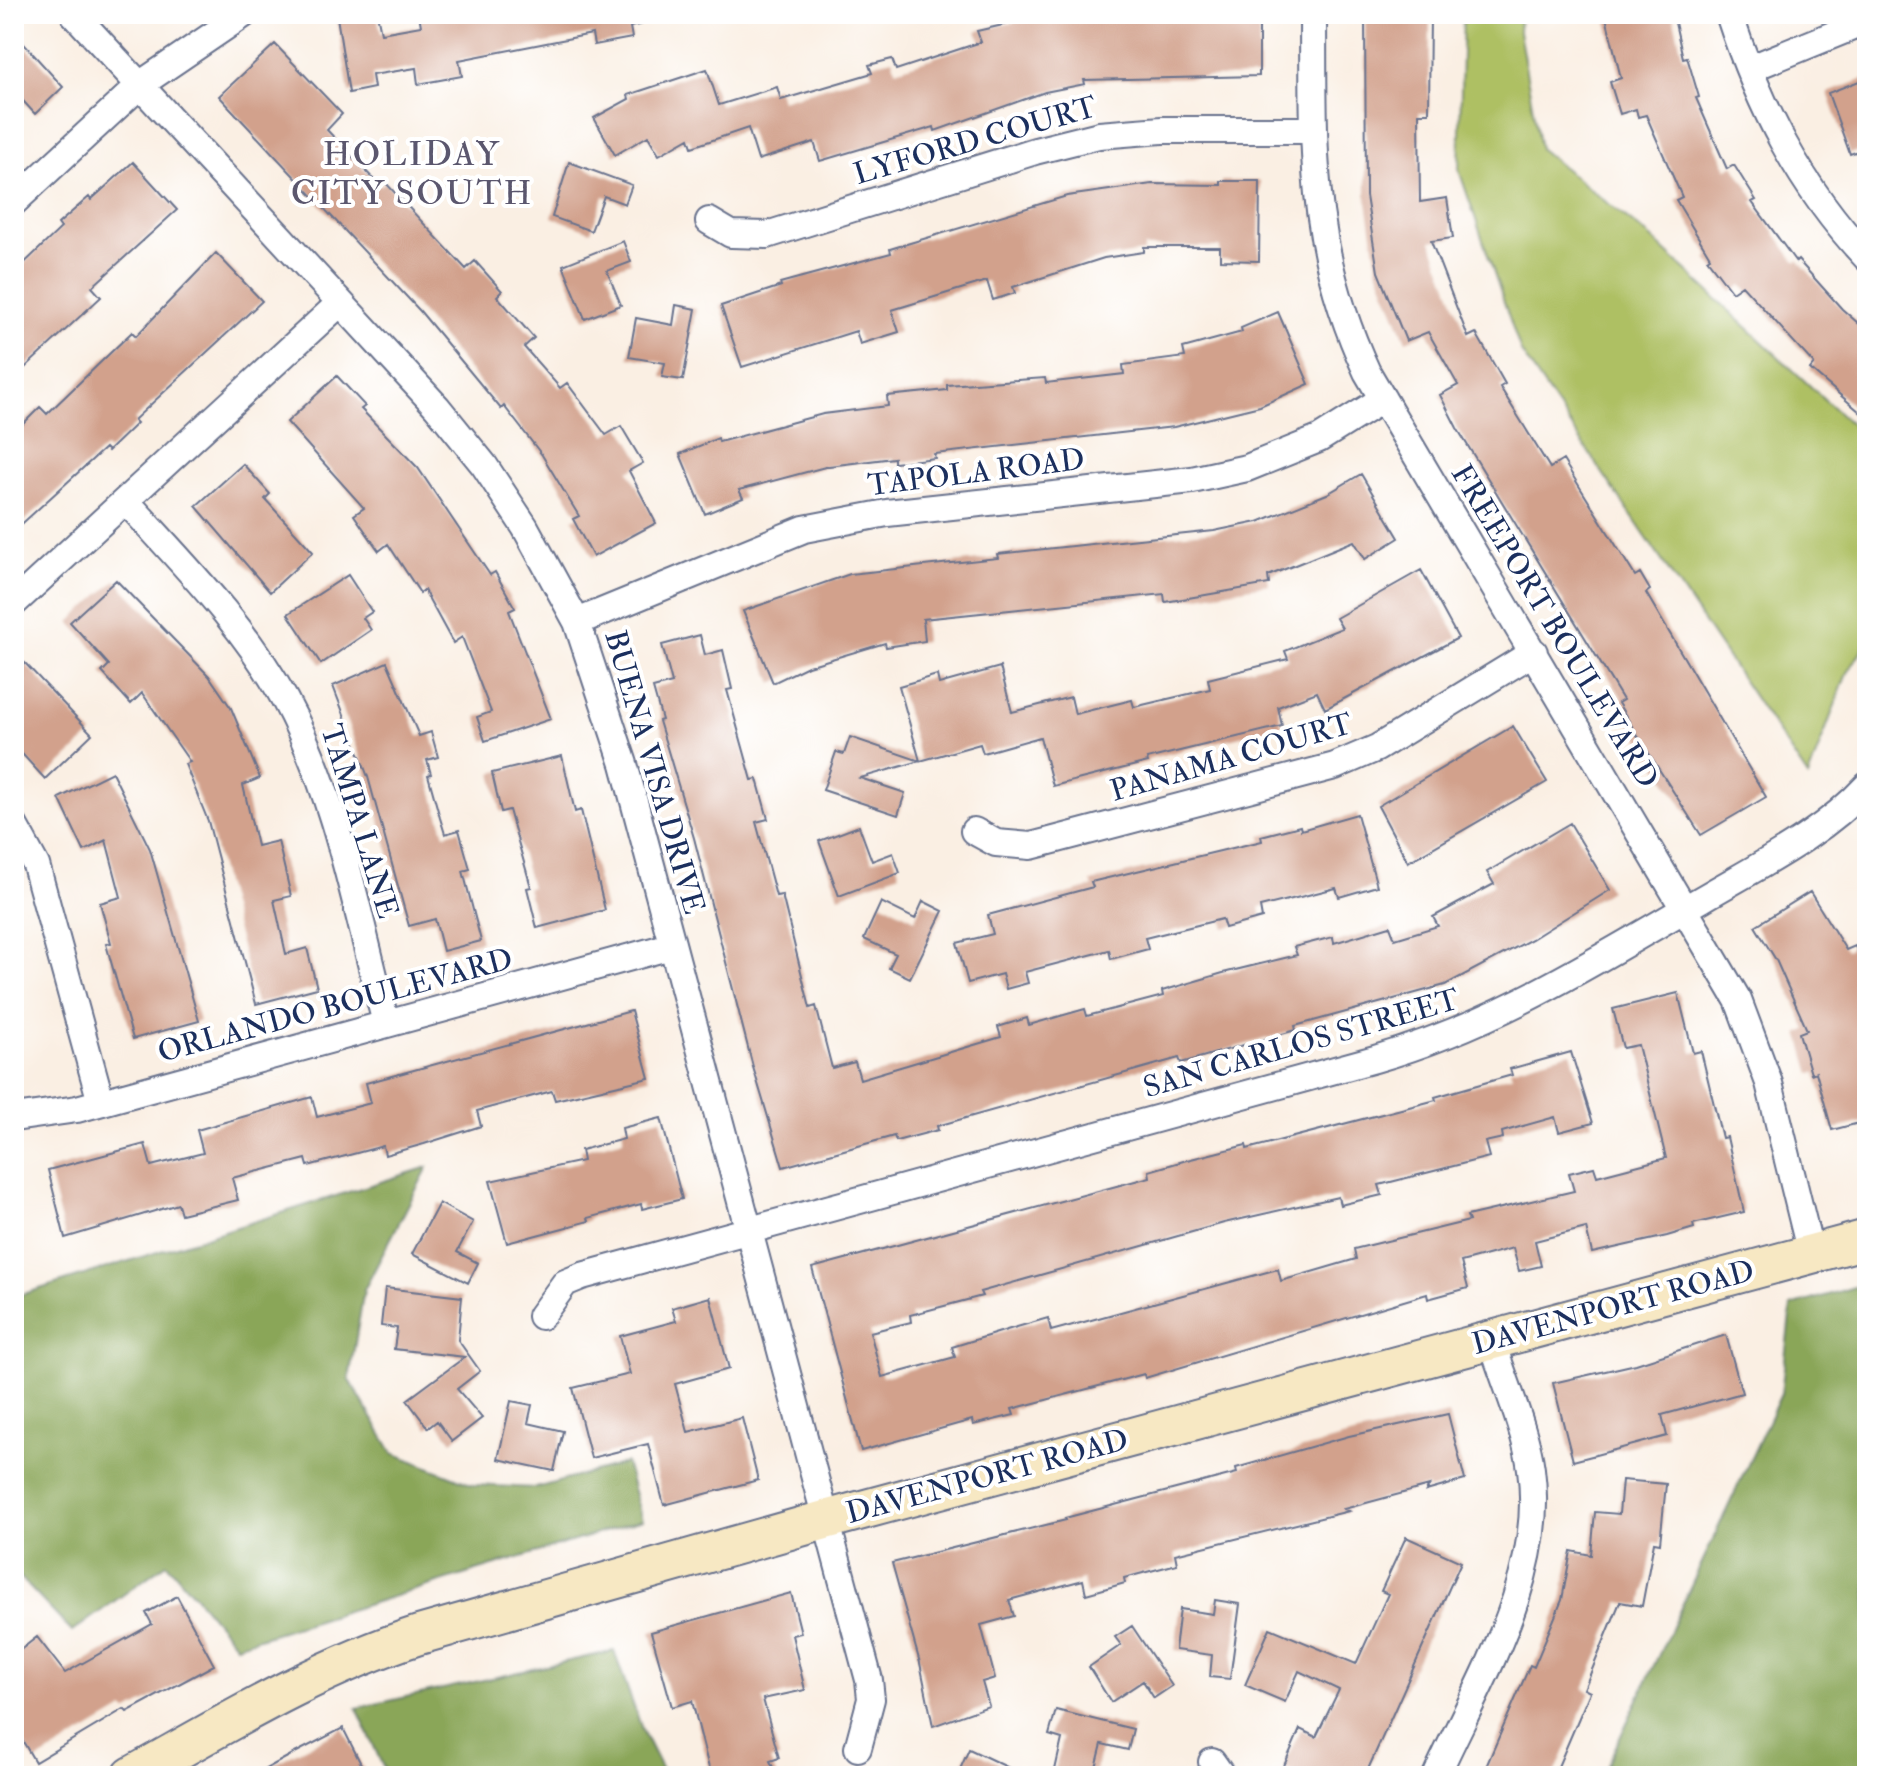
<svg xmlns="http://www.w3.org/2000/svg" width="1881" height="1790" font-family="'IM FELL Double Pica',serif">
  <rect width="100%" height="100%" fill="#fff"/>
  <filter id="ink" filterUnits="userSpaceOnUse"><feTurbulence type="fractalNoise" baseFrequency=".0125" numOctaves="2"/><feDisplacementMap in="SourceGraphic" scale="16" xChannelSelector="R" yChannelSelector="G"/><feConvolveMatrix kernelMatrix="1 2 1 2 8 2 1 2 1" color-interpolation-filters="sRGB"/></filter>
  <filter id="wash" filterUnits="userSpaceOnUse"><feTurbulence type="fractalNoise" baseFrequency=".006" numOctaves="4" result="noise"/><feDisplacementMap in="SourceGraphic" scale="32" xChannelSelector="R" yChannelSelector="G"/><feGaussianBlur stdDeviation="1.8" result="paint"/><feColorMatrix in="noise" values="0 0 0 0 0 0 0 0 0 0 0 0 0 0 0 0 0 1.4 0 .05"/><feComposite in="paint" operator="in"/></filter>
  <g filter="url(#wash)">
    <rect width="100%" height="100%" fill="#faefe3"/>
    <!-- green -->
    <path fill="#aec063" stroke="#647860" stroke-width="2" d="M1463 14H1520L1519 32 1540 149 1651 238 1867 439V641L1846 676 1808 777 1521 352 1459 170Z"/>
    <!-- forest -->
    <path fill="#8aa659" stroke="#526a5c" stroke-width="2" d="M1867 881V925L1853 896Z
      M428 1167 364 1290 349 1379 393 1453 473 1485 536 1488 626 1463 642 1520 236 1645 167 1563 72 1632 14 1571V1297Z
      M1867 1283V1776H1602L1781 1394 1791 1306Z
      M614 1651 643 1732 665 1776H387L357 1708Z"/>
    <g id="blocks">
      <!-- building -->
      <path fill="#d2a18c" d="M355 14H377L381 33 421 26 419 14H642L643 24 630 27 632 38 594 45 592 34 459 60 462 76 418 84 416 68 372 75 374 88 349 93 337 17Z
        M1050 14H1071L1072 18 1259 14V76L1084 80 1085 84 1045 92 935 131 934 127 820 161 814 142 758 160 748 128 692 147 689 138 659 155 648 136 615 155 594 118 629 99 628 95 707 69 719 105 777 87 781 100 872 73 869 65 892 59 896 70 981 42 977 31Z
        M1365 14H1430L1429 113H1419L1420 202 1447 198 1453 238 1431 241 1468 337 1476 333 1505 384 1500 387 1550 468 1563 460 1635 576 1640 573 1650 590 1646 593 1766 797 1701 835 1639 738 1618 703 1623 700 1457 428 1440 395 1458 385 1428 332 1406 341 1391 304 1378 272 1366 196Z
        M1620 14H1673L1683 58 1687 57 1699 97 1696 98 1727 169 1734 165 1756 200 1752 202 1796 262 1798 260 1842 309 1867 331V418L1810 369 1814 364 1742 285 1732 292 1707 259 1710 257 1676 200 1682 197 1646 115 1638 117 1636 109 1620 114 1610 82 1621 78 1606 17Z
        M14 33 63 87 35 114 14 91Z
        M275 44 342 114 327 130 380 186 385 182 466 269 475 261 502 291 497 296 534 338 524 347 560 388 567 383 606 435 621 426 643 463 629 471 656 523 593 557 573 519 579 516 542 455 504 406 501 409 420 311 219 96Z
        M1867 78V148L1850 154 1828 93Z
        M133 162 177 210 92 287 101 297 14 378V273L61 228 58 224 89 197 91 200Z
        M569 162 632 185 625 204 604 196 591 231 552 217Z
        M1221 181H1260L1259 261 1220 260V247H1144V252L1104 258 1013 287 1015 293 993 300 987 281 892 310 899 332 860 344 856 331 742 367 721 306 781 286 780 283 891 253 890 249 1067 196 1152 184 1221 185Z
        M623 241 631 262 607 271 621 305 585 319 563 265Z
        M216 253 262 301 134 420 137 423 108 451 105 448 14 531V433L40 407 47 414 132 332 136 336Z
        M676 305 696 309 683 380 662 377 665 363 629 357 636 318 673 325Z
        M1278 312 1309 384 1260 406 1174 427 934 454 935 458 894 463V458L829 466 739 490 743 498 705 514 680 454 718 438 719 442 823 414 888 406 887 396 947 390V385L1045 378 1046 383 1124 374 1123 365 1185 357 1183 348 1242 332 1241 328Z
        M337 376 365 406 361 409 418 468 490 575 495 572 515 608 509 611 551 719 485 741 477 717 491 712 462 637 453 643 424 590 420 593 388 544 379 551 354 515 364 508 287 422Z
        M243 464 270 494 265 499 313 552 270 592 196 506Z
        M1361 474 1399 538 1365 559 1354 541 1268 576 1269 584 1165 602 1164 594 923 619 925 641 886 647 885 643 808 666 773 683 743 611 850 574 998 558 997 554 1214 531 1258 522 1327 494Z
        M1421 570 1458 638 1325 709 1317 692 1278 707 1282 726 1147 759 1148 762 1053 786 1040 737 983 753 980 744 860 778 905 793 898 815 823 790 836 752 844 754 850 737 920 761 899 686 937 675 939 684 1000 667 1012 712 1071 697 1075 714 1132 700 1134 707 1210 689 1208 679 1288 659 1285 651 1342 628 1336 618Z
        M348 575 372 612 363 618 371 630 321 664 288 614Z
        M116 580 209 676 231 708 260 778 243 785 257 846 278 841 291 896 274 900 286 954 307 948 317 988 256 1004 208 821 185 764 190 762 142 693 131 704 102 672 109 665 70 622Z
        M700 635 705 655 723 650 732 689 727 690 752 780 757 779 768 819 756 822 776 896 782 895 810 1008 816 1006 832 1068 855 1062 860 1079 1001 1037 998 1027 1027 1018 1029 1025 1085 1009 1087 1016 1163 996 1162 991 1223 973 1297 955 1294 947 1333 937 1334 943 1390 926 1395 939 1438 926 1433 917 1494 884 1487 872 1570 823 1610 890 1532 939 1445 985 1295 1026 1296 1030 1181 1063 1179 1058 937 1126 938 1130 896 1141 894 1136 783 1167 753 1067 694 838 659 721 662 720 653 688 672 683 662 645Z
        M387 662 419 736 431 732 438 757 427 760 431 774 428 775 440 818 445 834 459 830 470 869 463 871 481 941 443 951 435 919 409 926 368 777 333 686Z
        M25 663 92 734 45 779 14 745V674Z
        M1513 726 1547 782 1408 862 1378 806Z
        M562 756 575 812 581 810 605 910 537 928 527 888 531 887 509 810 501 812 492 773Z
        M112 772 150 849 199 1021 133 1039 106 944 111 943 100 903 121 897 106 840 84 851 59 798Z
        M1357 814 1377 886 1339 897 1336 888 1260 907 1262 918 1225 928 1222 919 1145 938 1148 949 1111 959 1109 950 1025 972 1028 983 1006 989 1002 974 968 983 957 943 993 934 988 915 1093 887 1091 882 1262 841 1261 836 1300 826 1301 830Z
        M859 826 872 861 893 853 900 873 839 896 819 841Z
        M1810 892 1846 950 1855 946 1867 973V1121L1832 1130 1816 1072 1811 1074 1799 1033 1807 1030 1776 960 1755 926Z
        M923 901 943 911 910 978 889 968 896 954 864 939 881 902 915 919Z
        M1678 993 1693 1053 1701 1051 1722 1138 1727 1137 1744 1212 1693 1224 1694 1228 1667 1236 1592 1253 1586 1228 1535 1241 1541 1266 1519 1271 1513 1248 1461 1262 1468 1288 1428 1299 1427 1294 1145 1378 1144 1374 1012 1409 1014 1415 973 1425 972 1420 861 1451 812 1268 1150 1177 1149 1171 1187 1160 1246 1145 1247 1149 1436 1100 1435 1097 1512 1075 1510 1069 1571 1052 1593 1123 1559 1132 1555 1117 1502 1132 1503 1138 1485 1142 1489 1157 1379 1185 1382 1195 1340 1205 1338 1197 1224 1223 980 1292 982 1296 910 1315 911 1322 870 1332 882 1377 955 1357 952 1347 1010 1329 1048 1318 1051 1331 1278 1269 1281 1281 1356 1259 1354 1249 1469 1221 1467 1216 1574 1191 1569 1173 1594 1167 1597 1176 1666 1158 1638 1045 1623 1048 1613 1009Z
        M631 1011 649 1078 555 1100 552 1091 477 1111 481 1126 424 1144 385 1155 383 1146 308 1166 306 1159 232 1178 238 1200 181 1214 178 1204 65 1238 48 1170 145 1144 151 1166 203 1153 197 1130 312 1097 317 1117 371 1103 366 1083Z
        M661 1118 682 1199 642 1209 641 1204 588 1218 589 1221 507 1243 490 1181 583 1161 581 1150 624 1139 622 1128Z
        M439 1203 473 1222 457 1252 478 1263 468 1283 412 1254Z
        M385 1288 462 1297 458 1340 480 1371 457 1389 482 1418 452 1441 437 1421 428 1428 407 1400 465 1357 394 1349 397 1328 381 1326Z
        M710 1297 729 1369 675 1384 688 1432 742 1418 758 1480 664 1505 648 1444 591 1458 573 1388 630 1374 620 1336 676 1321 672 1308Z
        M1726 1335 1742 1393 1662 1415 1667 1436 1573 1461 1553 1383 1636 1364Z
        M511 1401 532 1405 528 1423 563 1431 554 1471 498 1459Z
        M1448 1414 1465 1480 1426 1491 1429 1486 1344 1509 1349 1511 1175 1554 1177 1564 1124 1578 1125 1583 1086 1594 1083 1580 1009 1600 1014 1616 981 1625 995 1678 982 1682 989 1706 933 1726 920 1663 892 1563 1066 1520 1065 1518 1237 1473 1236 1468 1349 1436Z
        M1622 1480 1666 1484 1660 1543 1654 1542 1642 1606 1620 1602 1584 1689 1590 1692 1554 1776H1482L1530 1665 1534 1667 1562 1600 1571 1551 1591 1555 1595 1512 1619 1514Z
        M1406 1537 1461 1562 1365 1776H1303L1283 1768 1300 1729 1316 1737 1339 1690 1299 1671 1285 1702 1245 1685 1270 1628 1356 1664 1388 1594 1381 1591Z
        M791 1593 801 1633 792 1635 805 1690 763 1699 779 1758 770 1761 777 1776H711L692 1701 672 1707 651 1632Z
        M177 1596 214 1665 127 1712 124 1709 35 1762 14 1726V1655L37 1637 65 1673 152 1624 146 1613Z
        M1215 1600 1240 1604 1230 1679 1210 1677 1212 1655 1175 1650 1180 1609 1213 1614Z
        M1132 1626 1172 1686 1154 1698 1143 1681 1111 1702 1089 1667 1121 1645 1115 1637Z
        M1056 1710 1133 1729 1128 1750 1102 1744 1094 1776 1055 1770 1062 1739 1049 1735Z
        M343 1728 367 1776H253L291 1755Z
        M969 1749 1026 1776H957Z"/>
    </g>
  </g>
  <g filter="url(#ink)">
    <use href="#blocks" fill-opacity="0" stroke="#69728d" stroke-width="2"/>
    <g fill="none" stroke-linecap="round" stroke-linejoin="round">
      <!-- street casing -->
      <g stroke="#69728d" stroke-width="30">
        <path id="street" d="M74 14 437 407 484 465 525 527 577 622 624 764 869 1680 871 1699 858 1748
          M1313 14C1314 150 1308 245 1367 372L1738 1000 1769 1083 1811 1254
          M1729 14C1759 106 1800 187 1867 258
          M1749 69 1867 21
          M14 202 141 84 244 14
          M709 221 731 234 767 235 1035 151 1099 135 1162 130H1314
          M126 501C183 564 244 625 285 700 337 796 358 918 386 1023
          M14 603 340 303
          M577 622 804 529 887 513 1192 480 1247 468 1319 439 1383 399
          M14 825 36 865 101 1102
          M974 831 996 843 1031 846 1335 766 1377 748 1534 652
          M14 1118 77 1109 671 946
          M541 1316 565 1283 582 1276 1375 1059C1497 1024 1593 962 1702 899 1758 866 1822 835 1867 786
          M1212 1762 1222 1776
          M1436 1776C1479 1681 1546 1577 1531 1469 1526 1430 1503 1378 1491 1339"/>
      </g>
      <!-- secondary casing -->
      <g stroke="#69728d" stroke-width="42">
        <path id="secondary" d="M132 1776C225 1724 317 1668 419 1635L825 1520 1867 1239"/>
      </g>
      <!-- street -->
      <use href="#street" stroke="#fff" stroke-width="26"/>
      <!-- secondary -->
      <use href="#secondary" stroke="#f7e8c3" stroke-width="38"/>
    </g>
  </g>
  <g text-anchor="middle" stroke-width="8" stroke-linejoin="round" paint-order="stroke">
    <!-- street labels -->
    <g font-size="30" fill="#1b2f5e" stroke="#fff">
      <text transform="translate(975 140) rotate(-16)" y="10">LYFORD COURT</text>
      <text transform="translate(976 472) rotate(-7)" y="10">TAPOLA ROAD</text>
      <text transform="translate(1555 626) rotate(59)" y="10">FREEPORT BOULEVARD</text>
      <text transform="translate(1231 757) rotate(-16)" y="10">PANAMA COURT</text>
      <text transform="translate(655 772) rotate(74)" y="10">BUENA VISA DRIVE</text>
      <text transform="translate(360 821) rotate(73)" y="10">TAMPA LANE</text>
      <text transform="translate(335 1005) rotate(-15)" y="10">ORLANDO BOULEVARD</text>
      <text transform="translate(1301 1043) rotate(-16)" y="10">SAN CARLOS STREET</text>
      <text transform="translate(1613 1307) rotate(-15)" y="10">DAVENPORT ROAD</text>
      <text transform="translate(987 1476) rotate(-15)" y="10">DAVENPORT ROAD</text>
    </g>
    <!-- quarter labels -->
    <g font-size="34" letter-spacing="2" fill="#5b576e" stroke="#fff">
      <text x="412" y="165">HOLIDAY<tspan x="412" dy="39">CITY SOUTH</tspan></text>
    </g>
  </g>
  <!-- margin -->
  <rect width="1881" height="1790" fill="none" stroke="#fff" stroke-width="48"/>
</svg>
